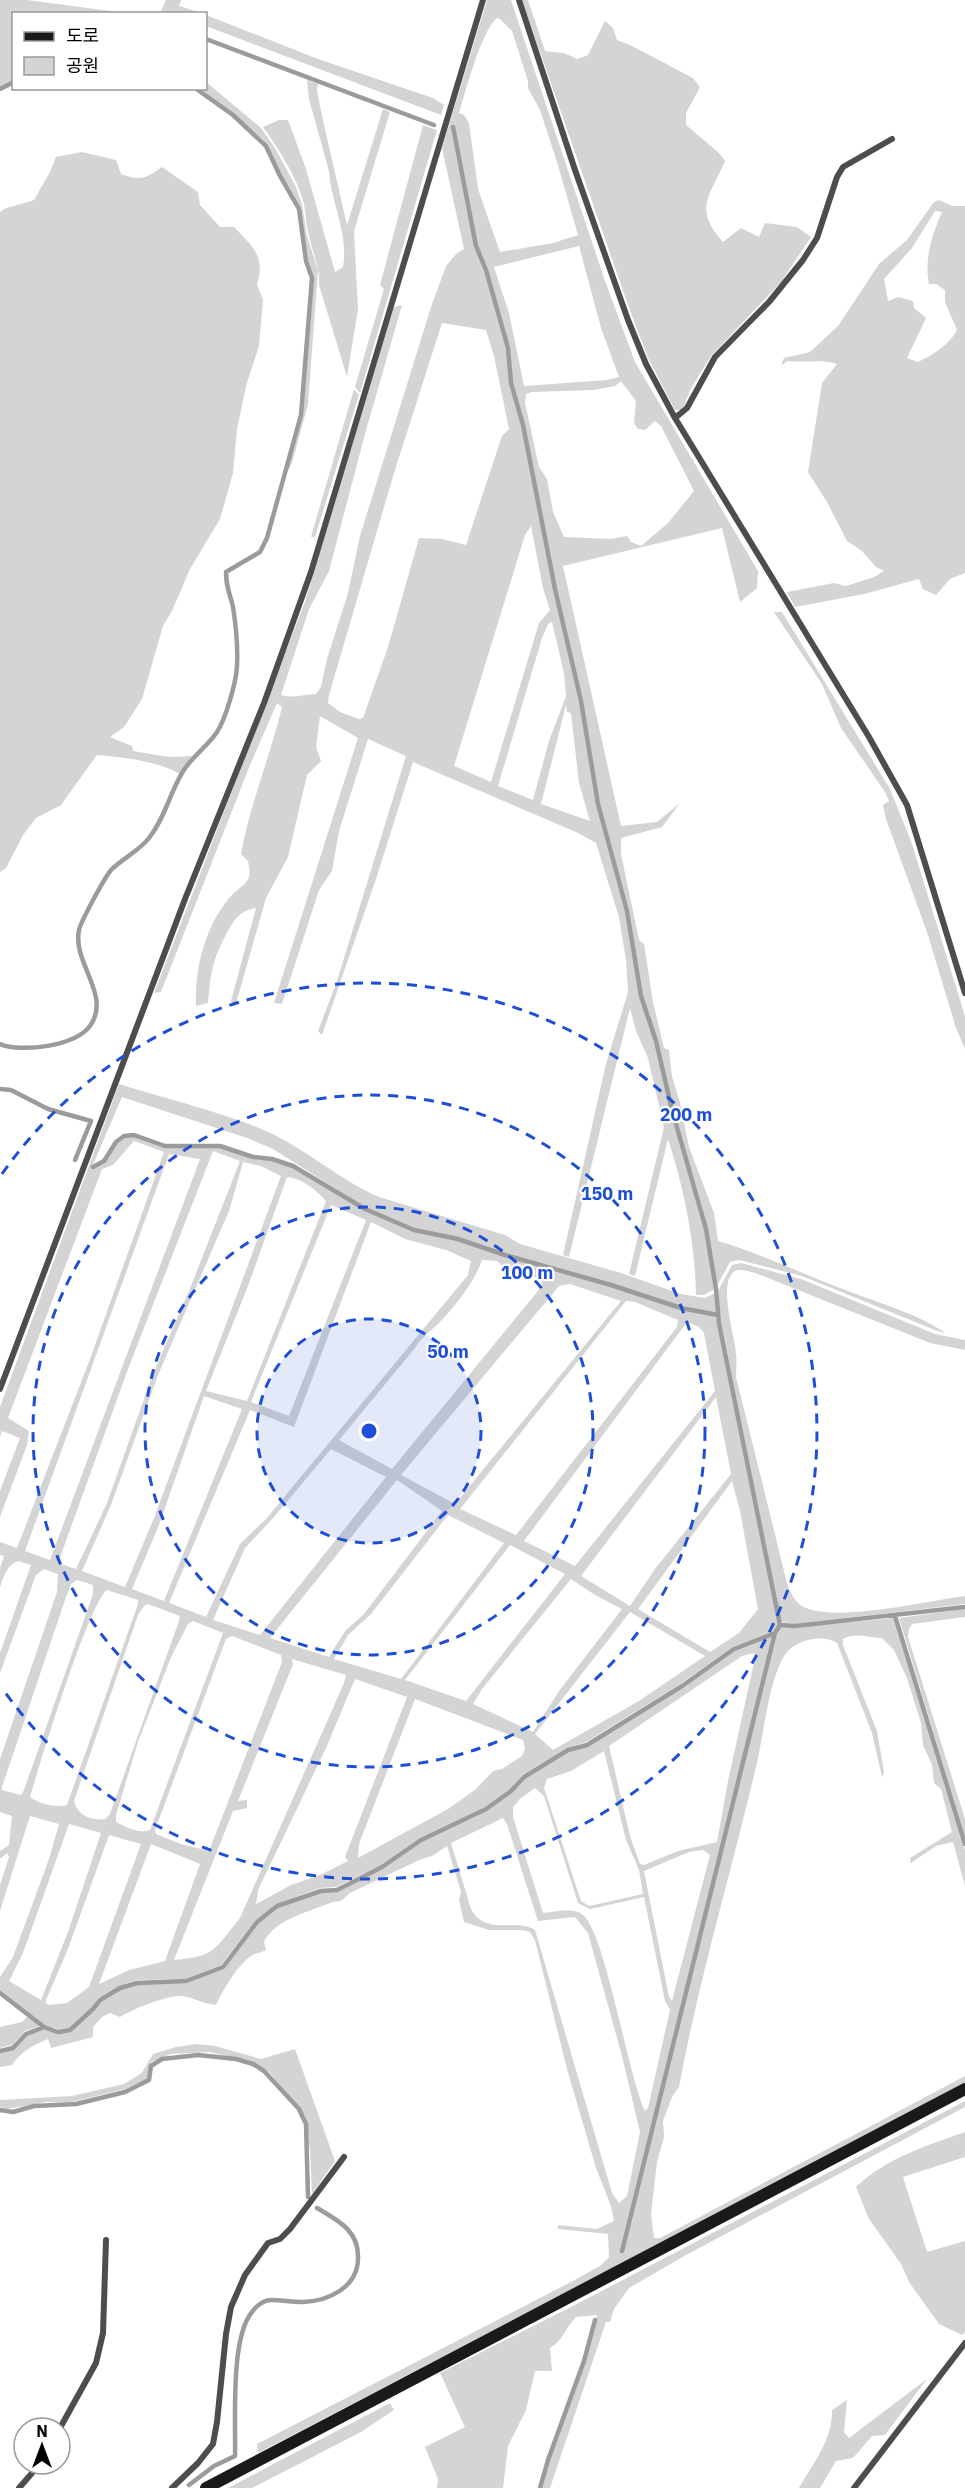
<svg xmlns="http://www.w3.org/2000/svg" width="965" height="2488" font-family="'IBM Plex Sans','Noto Sans KR',sans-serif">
  <rect width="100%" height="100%" fill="#fff"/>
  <!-- green -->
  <path fill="#d4d4d4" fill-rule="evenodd" d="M0 0H27L125 13 14 14 13 81 0 88Z
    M166 0H181L179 6 202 13H169L161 11Z
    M487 0H511L604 278 635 362 758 571 757 588 740 602 722 528 563 566 621 826 657 822 680 803 662 827 621 838V854L639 940 644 944 653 1002 664 1048 669 1050 672 1076 681 1107 689 1147 714 1213 718 1241C763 1254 804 1275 848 1291 882 1304 915 1313 946 1333L935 1330 802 1276 739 1260 730 1262 717 1286 702 1207 673 1110 657 1040 642 996 629 910 599 803 582 701 556 589 524 425 512 383 509 347 487 270 477 245 454 127 451 128 454 144 475 246 485 270 507 348 510 383 522 426 554 590 580 702 597 804 626 911 640 997 655 1041 671 1110 705 1229 715 1289 704 1295H696C695 1243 684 1188 668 1139L635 1276 629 1274 664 1127 648 1058 636 1031 630 1008 569 1257 563 1255 606 1064 628 992 626 960 619 917 596 843 578 833 413 762 376 879 322 1035 318 1031 337 981 406 756 368 739 339 831 332 871 319 890 282 1004 274 1003 358 738 320 716 316 747 321 761 307 775 288 857 266 898 235 1007 231 1001 256 908C240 911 236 917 228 931 212 960 211 971 208 1003L196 1006C195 977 200 949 213 923 218 913 227 899 235 892 248 881 252 880 248 861L241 854C250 804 270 757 282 707L277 703 250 765 161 992 154 993 305 602 394 307 402 305 365 434 329 571 309 609 281 695C293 699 303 694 316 694L321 687 327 659 348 593 360 536 431 307 446 266 457 253 464 249 442 148ZM497 18 500 19 512 31 528 81V88L540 110 557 162 578 235 553 243 500 252 478 189 469 123 464 115 459 113C465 93 482 29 497 18ZM579 246 601 328 619 377 607 380 524 386 509 313 494 267ZM442 323 486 330 494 356 509 429 502 436 466 545 442 539 419 538 388 647 363 718 359 719 340 712 328 703 329 695 394 473ZM621 381 636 401 634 423 638 429 645 430 655 421 661 426 694 491 668 523 641 546 631 542 627 536 611 539 564 537 553 512 547 479 539 467 525 403 526 394 532 392 594 390 615 386ZM531 526 543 588 550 610 539 623 491 782 454 766 525 535ZM552 622 564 673 566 696 549 741 533 800 498 786 542 638 548 624ZM566 705 567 712 571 713 579 783 590 821 541 804Z
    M522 0H528L545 51 564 53 577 59 588 55 605 21 613 28 617 40 630 45 693 78 700 87 686 113V125L719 153 725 161C711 195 692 208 723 242L741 228 759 237 765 223 797 227 811 237 781 282 711 356 690 390 684 406 680 410H675L648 358 628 305Z
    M206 15 318 59 433 98 444 105 441 115 206 26Z
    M307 80 318 84 317 91 324 125 347 225 383 109 390 112 354 231 358 309 347 377 319 285C320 267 313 254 309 236 306 226 306 215 304 204 297 177 279 150 263 127L279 120H288L306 169 335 272 343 267C349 234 331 203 329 171L309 99Z
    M206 82 261 128 275 148 296 187 302 204 307 236 318 270 308 404 292 463 287 472 303 415 314 278 308 260 300 209 281 176 268 144 234 114 198 89 206 88Z
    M423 125 437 130 360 393 355 387 384 289 380 285Z
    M82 152 116 160 121 174C141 181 145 179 162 167L198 192 200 205 220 227H234C252 246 266 256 257 284L263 300 259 346 246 386 237 429 233 473 220 519 190 569 172 611 163 626 142 699 124 727 110 737 132 746 133 751 169 757 192 756 180 774C154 760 126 758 97 755L61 805 36 818 23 835 6 868 0 872V212L4 209 34 200 50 172 56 157Z
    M939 200 952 206H965V573L950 579 936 595 923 589 919 579 864 594 795 607 787 592 834 583 846 586 874 577 884 571 876 567 862 551 847 541 827 502 808 472 822 383 837 364C820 359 805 363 787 361L781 366 784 358 810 352 838 326 879 264 907 240 934 202ZM935 211 942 212C932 235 924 259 929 284H936L945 290V302L957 330C948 346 934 354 918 362L907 358 926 318 914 308 913 301 898 297 888 301 884 279 912 248Z
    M354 389 359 395 358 398 315 537H311Z
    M774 612H782L890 789 911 841 965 1016V1049L956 1028 927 932 886 819 883 805 889 801 885 792 841 728 822 684Z
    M119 1084C167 1099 218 1111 264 1130 305 1148 338 1179 379 1197L505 1235 520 1244 621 1273 681 1294 705 1298 715 1293 717 1313 681 1308 458 1238 414 1229 366 1208 273 1149 247 1138 122 1097 92 1167 94 1168 105 1162 117 1143 125 1137 134 1136 165 1148H220L253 1159 272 1161 292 1167 316 1178 365 1210 414 1231 458 1240 504 1256 610 1286 681 1310 716 1316 779 1625 774 1631 733 1647 680 1684 586 1742 567 1748 522 1775 510 1789 485 1807 420 1838 381 1865 336 1887 320 1888 276 1904 255 1921 221 1965 185 1979 137 1980 119 1986 98 1998 91 2008 69 2028 58 2029 44 2025 0 1991V1977L13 1957 49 1859 59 1824 30 1816 0 1911V1885L9 1857 7 1853 0 1859V1851L9 1845 12 1816 0 1812V1759L57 1592 58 1574 44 1569 36 1575 0 1673V1653L31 1565 18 1561C6 1566 4 1576 0 1587V1568L4 1556 0 1555V1542L17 1548 90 1359 164 1152 134 1141 113 1165 102 1169 8 1418 29 1431 27 1445 0 1517V1491L20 1438 2 1431 0 1437V1407ZM213 1151 240 1161 189 1291 153 1374 107 1503 76 1569 58 1563 128 1369ZM169 1154 200 1159 50 1560 25 1551ZM243 1162 261 1166 281 1176 154 1518 125 1587 82 1571 111 1505 158 1375 229 1211ZM287 1177C302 1178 316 1190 326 1201L247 1401 206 1391 248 1286ZM331 1205 366 1220 289 1416 251 1402ZM371 1222 405 1239 446 1250 471 1261 468 1275 266 1519 240 1544 206 1617 169 1603 250 1410 294 1427ZM482 1260 497 1261 505 1268 542 1279V1286L392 1469 339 1440 415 1348C421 1338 428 1333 437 1325 454 1308 474 1283 482 1260ZM570 1284 621 1301 455 1504 401 1475 559 1286ZM626 1301 635 1302 678 1320 677 1327 516 1535 460 1509ZM687 1322 699 1327 704 1333 715 1391 575 1566 524 1541ZM204 1396 242 1409 164 1601 132 1589 159 1525ZM716 1397 731 1474 655 1569 630 1606 581 1576ZM331 1449 386 1477 260 1635 213 1620 245 1548 275 1516ZM397 1480 442 1511 364 1614 345 1631 329 1657 270 1638ZM732 1481 740 1511 758 1609 739 1633 710 1652 638 1609ZM448 1515 504 1543 401 1679 334 1659 348 1635 371 1614ZM510 1545 565 1574 466 1701 405 1680ZM571 1579 595 1595 622 1609 559 1691 533 1732 473 1704 482 1689ZM77 1580 93 1585V1594L24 1790 21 1795 2 1790V1787L65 1600 71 1584ZM107 1590 138 1600V1604L67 1805C56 1808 39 1804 30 1797 39 1766 89 1602 107 1590ZM148 1604 180 1616 179 1621 110 1814 105 1819C91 1821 77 1815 74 1801L138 1615 144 1606ZM630 1612 705 1656 639 1701 553 1750 535 1734ZM193 1621 223 1633 150 1830C139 1834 125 1827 116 1822V1815L138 1742 171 1657 188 1624ZM232 1636 281 1655 282 1662 209 1851 181 1844 156 1834 155 1830 226 1639ZM292 1659 346 1675 344 1683 240 1918C214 1950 216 1956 174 1960L233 1811 247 1808V1800L238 1801 293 1664ZM355 1679 407 1697 345 1857 348 1861 320 1875 291 1885 256 1904 258 1890 326 1748ZM415 1699 523 1740 525 1749 522 1756 502 1769 493 1771 476 1789 448 1809 358 1858 359 1844ZM69 1824 101 1833 68 1932 41 2000 9 1981 23 1953ZM109 1835 141 1844 89 1987 67 2003 49 2005 46 2003V2000L68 1949ZM151 1844 200 1864 165 1961 129 1970 99 1984Z
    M741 1263 801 1279 935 1334 965 1340V1350L930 1343 758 1274C751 1272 741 1268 735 1271 717 1282 735 1336 736 1353 737 1361 736 1369 736 1377L787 1583C790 1591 794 1601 802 1606 832 1623 923 1602 958 1597L965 1596V1604L794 1624 781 1622 721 1320 718 1291 732 1265Z
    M965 1609V1617L912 1624 909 1629 908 1637 965 1819V1837L899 1618Z
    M894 1618 965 1850V1886L953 1842 936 1846 911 1863 910 1858 952 1832 941 1789 934 1783 932 1765 923 1745 921 1723 907 1678 894 1650 882 1638C868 1638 856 1632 843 1639V1645L877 1731 884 1772 882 1777 872 1733 837 1643C821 1633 793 1641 784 1656 768 1683 764 1735 756 1767 731 1873 699 1979 679 2087L672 2097 663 2121 664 2137 657 2162 651 2214 654 2238H660L965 2076V2084L258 2453 257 2444 569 2283 600 2266 609 2257 608 2234 558 2229V2225L597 2229 614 2221 611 2206 596 2168 567 2069 535 1940 530 1932 521 1930H489L464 1922 459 1900 461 1892 447 1846 432 1856 419 1860 350 1893 341 1901 333 1902C311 1911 275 1919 264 1942L266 1950C261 1953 258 1952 253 1955 239 1962 223 1990 216 2005 203 2004 191 1996 179 1996 163 1997 133 2009 120 2017L110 2013 102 2017 93 2027V2037L51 2048 48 2039C32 2046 23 2050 12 2065L0 2067V2052L13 2049 27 2035 44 2028 57 2033 71 2031 93 2010 100 2000 121 1989 138 1984 186 1982 224 1968 258 1923 278 1907 321 1892 337 1891 382 1868 421 1841 486 1810 512 1792 524 1778 569 1751 588 1746 682 1687 735 1650 773 1635 620 2250 621 2252 777 1634 781 1626 795 1627ZM754 1653 755 1658 728 1781 717 1842 678 1851 644 1865 640 1864 630 1836 609 1746 742 1656ZM604 1751 626 1840 639 1870 643 1894 589 1906 581 1901 544 1788 547 1779 571 1771ZM535 1788 544 1796 578 1903 590 1909 644 1897 665 2001 670 2010 648 2108 645 2111C628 2076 605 1932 583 1915 573 1907 555 1912 543 1913L513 1817V1807L521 1798ZM503 1818 507 1824 538 1921 575 1917 588 1933 622 2056 640 2132 627 2196 619 2203 612 2193 535 1930C514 1917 487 1937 471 1909L451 1843ZM703 1850 710 1855 672 2001 669 1997 644 1871 689 1852Z
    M27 2017 40 2026 25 2031 12 2045 0 2048V2027L22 2022Z
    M196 2044 215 2046 261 2059 295 2049 335 2161 312 2194 310 2150 305 2116 269 2072 246 2060 209 2052 171 2054 151 2062 147 2079 125 2089 72 2102H46L7 2109 0 2107V2100L72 2096 124 2084 142 2073 153 2054 176 2047Z
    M965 2101V2107L686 2255 629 2288 614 2309 610 2322H606L550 2488H542L549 2460 585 2362 597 2315 576 2317C566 2327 562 2342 550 2348L552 2371H535L526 2410 508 2446 503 2488H437L438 2479 425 2447 465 2427 440 2373 573 2306Z
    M965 2132V2157L903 2177 927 2252 965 2241V2332L962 2335 939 2324 909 2282 901 2264 869 2219 856 2187C886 2158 926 2146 965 2132Z
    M927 2379 885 2435 872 2436 853 2458 836 2461 820 2488H799C813 2464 833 2439 832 2410L847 2400 844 2432 849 2438Z
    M390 2403 394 2410 361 2432 252 2488H228Z"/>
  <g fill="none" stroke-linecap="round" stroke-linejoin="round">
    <!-- stream -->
    <path stroke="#9b9b9b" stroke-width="4.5" d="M206 39 434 125
      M0 89 14 82
      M453 127 476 246 486 270 508 348 511 383 523 425 555 589 581 701 598 804 627 911 641 996 656 1041 672 1110 706 1229 716 1289 719 1323 780 1625 775 1633 622 2251
      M0 1044C22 1053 75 1046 90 1026 112 995 72 963 79 930 81 921 105 877 111 870 123 858 139 851 149 838 165 818 169 795 182 773 191 757 207 747 217 732 226 718 236 683 237 666 238 647 236 626 233 607 230 592 226 590 226 572L260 552 267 538 301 415 312 278 306 261 299 209 280 176 266 146 233 115 195 88
      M0 1089 11 1090 48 1109 91 1121 75 1160
      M93 1167 104 1161 116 1142 124 1136 134 1135 165 1146H220L253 1157 272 1159 293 1166 365 1209 414 1230 458 1239 505 1255 611 1285 681 1308 718 1315
      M895 1616 965 1844
      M780 1625 795 1626 965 1607
      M0 1993 44 2027
      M0 2051 13 2048 26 2034 44 2027 58 2032 70 2030 93 2009 100 2000 120 1988 137 1983 186 1981 223 1967 257 1922 277 1906 321 1891 337 1890 382 1867 421 1840 486 1809 511 1791 524 1777 568 1750 587 1745 682 1686 734 1649 775 1633
      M0 2110 13 2112 34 2106 76 2104 125 2092 149 2080 151 2066 162 2059 198 2055 236 2059 253 2064 264 2071 299 2109 306 2124 308 2197
      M189 2485 214 2466 235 2456C236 2422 230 2338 252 2312 256 2306 264 2300 271 2300 281 2300 292 2302 303 2302 329 2301 358 2287 358 2258 359 2230 337 2220 317 2208
      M540 2488 548 2460 584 2361 595 2320"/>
    <!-- street -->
    <path stroke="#4d4d4d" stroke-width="6" d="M519 0 575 170 628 320 646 364 675 418 869 737 907 805 965 993
      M675 418 687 408 715 357 769 302 803 260 817 238 837 177 843 167 892 139
      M0 1389 185 899 264 703 311 572 483 0
      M60 2428 96 2363 103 2333 106 2240
      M19 2488 40 2464
      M172 2488 198 2463 213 2444 217 2422 226 2334 231 2307 245 2275 268 2243 280 2239 290 2229 344 2157
      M854 2488 965 2343"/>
    <!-- secondary -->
    <path stroke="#1a1a1a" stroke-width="12" d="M206 2488 965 2089"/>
  </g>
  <!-- distance rings -->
  <circle cx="369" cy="1431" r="112" fill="#1d4ed8" fill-opacity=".12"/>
  <g fill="none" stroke="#1d4ed8" stroke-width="3" stroke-dasharray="10 8">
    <circle cx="369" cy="1431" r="112"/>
    <circle cx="369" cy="1431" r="224"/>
    <circle cx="369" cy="1431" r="336"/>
    <path d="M2 1174A448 448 0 1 1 2 1688"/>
  </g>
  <circle cx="369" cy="1431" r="9" fill="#1d4ed8" stroke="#fff" stroke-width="3"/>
  <g font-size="18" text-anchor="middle" font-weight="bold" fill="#1d4ed8" stroke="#fff" stroke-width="4.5" stroke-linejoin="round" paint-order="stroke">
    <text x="686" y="1121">200 m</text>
    <text x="607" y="1200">150 m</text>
    <text x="527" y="1279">100 m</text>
    <text x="448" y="1358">50 m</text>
  </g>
  <!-- legend -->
  <rect x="12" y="12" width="195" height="78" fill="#ffffff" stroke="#999999" stroke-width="1.5"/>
  <rect x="24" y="32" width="30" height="9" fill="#1a1a1a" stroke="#999999" stroke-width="1.5"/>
  <text x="66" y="42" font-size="18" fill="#000000">도로</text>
  <rect x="24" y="57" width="30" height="18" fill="#d4d4d4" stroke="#999999" stroke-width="1.5"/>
  <text x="66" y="72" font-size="18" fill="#000000">공원</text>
  <!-- north arrow -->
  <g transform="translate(42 2446)"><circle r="28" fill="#ffffff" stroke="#999999" stroke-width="1.5"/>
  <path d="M0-4.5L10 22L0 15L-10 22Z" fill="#000000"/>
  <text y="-9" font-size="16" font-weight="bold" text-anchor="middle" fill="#000000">N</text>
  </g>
</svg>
